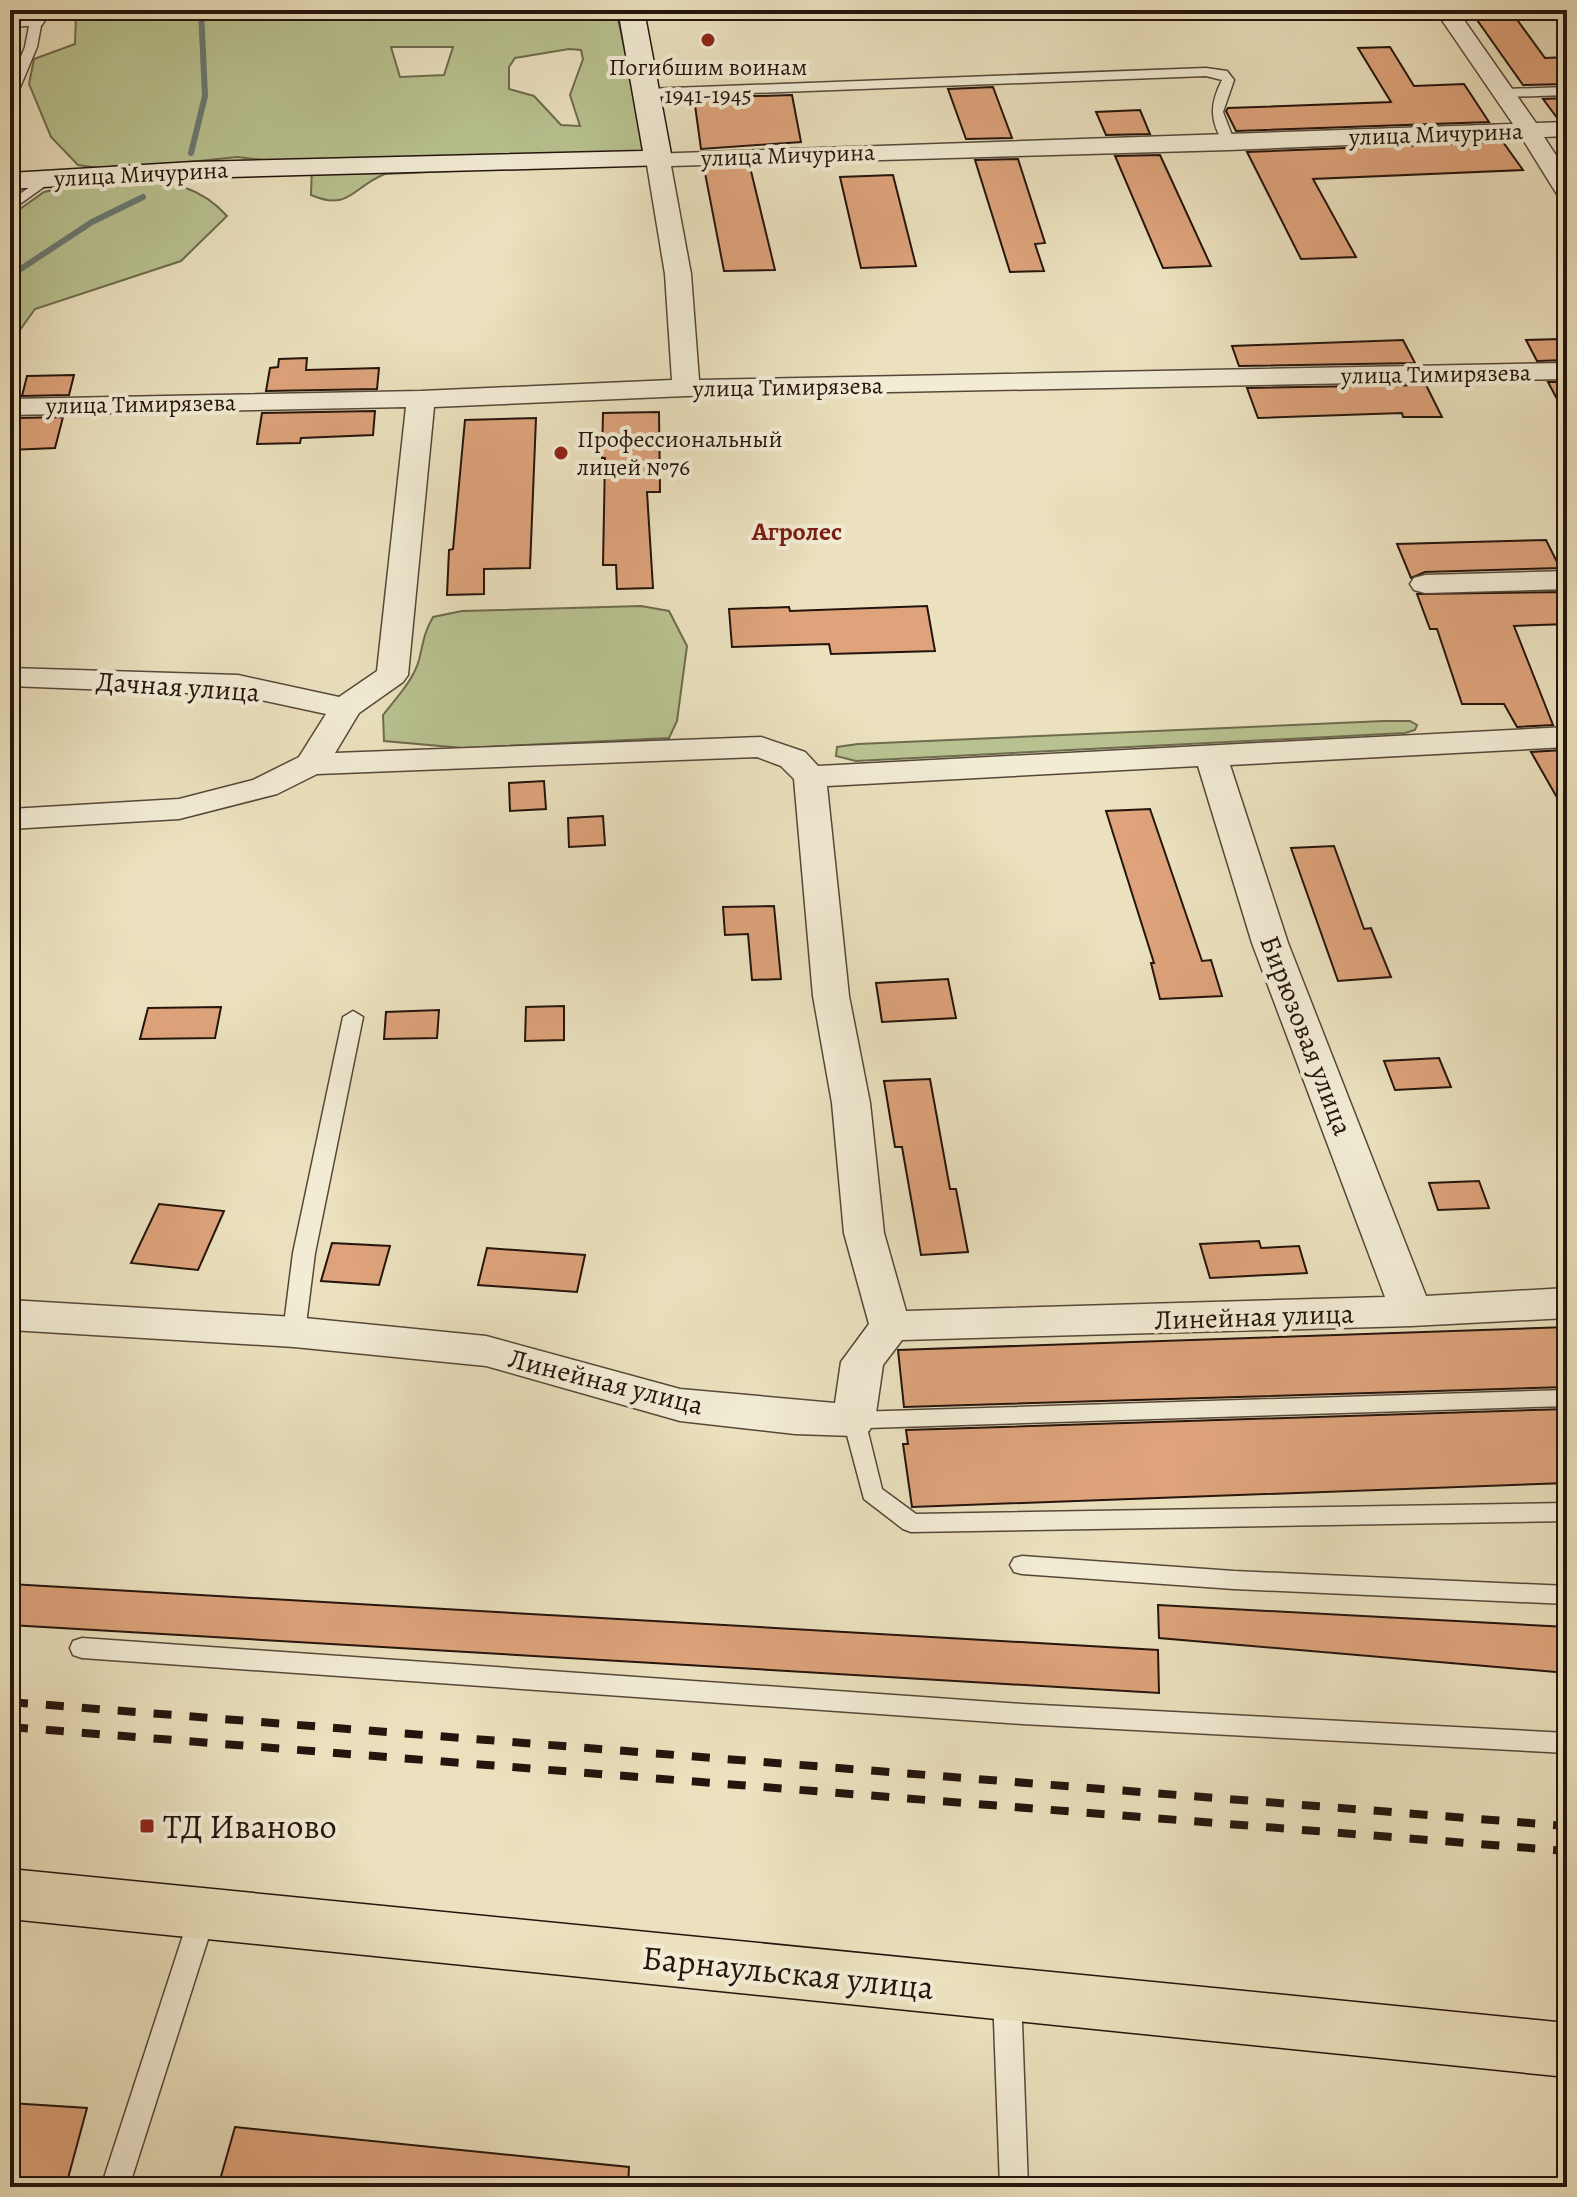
<svg xmlns="http://www.w3.org/2000/svg" width="1577" height="2197" font-family="Alegreya,serif">
  <rect width="100%" height="100%" fill="#ebe1be"/>
  <filter id="stains"><feTurbulence type="fractalNoise" baseFrequency=".0025" numOctaves="4"/><feColorMatrix values="0 0 0 0 .2 0 0 0 0 .09 0 0 0 0 .02 0 0 0 .5 -.17"/></filter>
  <radialGradient id="worn" r=".72"><stop offset=".6" stop-color="#630" stop-opacity="0"/><stop offset="1" stop-color="#630" stop-opacity=".3"/></radialGradient>
  <!-- green -->
  <path fill="#b8c290" stroke="#6e6b4e" stroke-width="2" fill-rule="evenodd" d="M65 10H616L650 162 385 174C353 186 350 212 311 195L312 166 237 157 113 170 78 165 51 137 29 84 34 59 75 44 76 15ZM391 47H453L444 75 400 77ZM569 49 581 50 583 59 570 95 580 126 561 125 534 96 509 89V67L515 58Z
    M134 180C171 181 201 187 227 216L181 261 35 309 10 344V216L44 192 79 184Z
    M641 606 669 611 687 646 677 721 669 738 463 748 384 741 383 715C396 698 413 681 419 660 423 644 424 632 433 617L462 611Z
    M1384 721H1410L1417 725 1415 730 1405 733 856 761 836 756 837 747 858 744Z"/>
  <g fill="none" stroke-linecap="round" stroke-linejoin="round">
    <!-- stream -->
    <path stroke="#6b7974" stroke-width="6" d="M191 153 205 96 201 10
      M10 276 92 222 143 197"/>
  </g>
  <!-- building -->
  <path fill="#dea37b" stroke="#24140d" stroke-width="2" d="M1470 10H1510L1545 58 1567 57V84L1523 85Z
    M1390 47 1414 86 1464 84 1489 122 1236 131 1226 111 1228 108 1391 102 1358 48Z
    M993 87 1012 138 966 139 948 89Z
    M792 95 801 142 701 149 694 98Z
    M1567 98V119H1558L1543 99Z
    M1140 110 1150 134 1106 135 1096 112Z
    M1503 142 1523 170 1313 179 1356 257 1301 259 1247 152Z
    M1160 155 1211 266 1163 268 1115 156Z
    M1018 159 1045 243 1035 244 1044 271 1010 272 975 160Z
    M750 167 775 270 724 271 704 168Z
    M893 175 916 266 861 268 840 177Z
    M1561 339 1567 350V360L1537 361 1526 340Z
    M1403 340 1415 363 1239 366 1232 346Z
    M307 358 306 370 379 368 377 389 266 391 270 368 278 367 279 359Z
    M74 375 69 395 22 396 27 376Z
    M1548 382H1567V418Z
    M1426 385 1442 417H1403L1402 413 1258 418 1247 388Z
    M375 411 373 435 301 438 300 443 257 444 262 413Z
    M659 412 660 492H647L653 588 617 589 616 565H603L605 458H602L603 413Z
    M63 417 55 448 10 450 17 418Z
    M536 418 530 568 484 569V594L447 595 449 550 453 549 465 420Z
    M1546 540 1560 568 1425 572 1411 578 1397 544Z
    M1567 592V624L1514 626 1553 725 1517 727 1504 704H1462L1437 629H1430L1417 594Z
    M927 606 935 651 831 654 829 644 732 647 729 609 789 607 790 611Z
    M1563 750 1567 762V815L1531 752Z
    M544 781 546 809 510 811 509 783Z
    M1150 809 1202 961 1211 960 1222 996 1160 999 1151 963H1154L1106 811Z
    M603 816 605 845 569 847 568 818Z
    M1334 846 1364 929 1371 928 1391 977 1338 981 1291 848Z
    M774 906 781 979 752 980 748 934 725 935 723 907Z
    M948 979 956 1018 882 1022 876 983Z
    M564 1006V1040L525 1041 526 1007Z
    M221 1007 215 1038 140 1039 148 1008Z
    M439 1010 437 1038 384 1039 386 1012Z
    M1439 1058 1451 1087 1395 1090 1384 1061Z
    M930 1079 950 1189H956L968 1252 921 1255 902 1147H895L884 1081Z
    M1479 1181 1489 1208 1438 1210 1429 1183Z
    M159 1204 224 1211 198 1270 131 1263Z
    M1259 1241 1261 1248 1299 1246 1307 1273 1210 1278 1200 1244Z
    M332 1243 390 1246 379 1285 321 1281Z
    M487 1248 585 1255 577 1292 478 1285Z
    M1567 1327V1387L904 1407 898 1350Z
    M1567 1409V1483L912 1507 903 1444H908L906 1430Z
    M10 1584 1158 1650 1159 1693 10 1625Z
    M1158 1605 1567 1627V1673L1159 1638Z
    M10 2103 87 2108 67 2182 10 2178Z
    M235 2127 629 2167 628 2187H218Z"/>
  <g fill="none" stroke-linecap="round" stroke-linejoin="round">
    <!-- lane casing -->
    <g stroke="#564739" stroke-width="3">
      <path id="lane" d="M32 10H44L37 47 16 97 10 101V83L25 47Z
        M1206 68 1227 71 1234 80 1223 112 1235 143 1233 146H1225C1210 121 1209 106 1222 80L1206 76 646 97 640 93 646 89Z
        M1567 87V95L1505 97 1499 93 1505 89Z
        M45 176 55 179 10 211V201Z
        M353 1011 363 1017 315 1253 305 1332 302 1338H286L283 1332 293 1253 343 1017Z
        M1567 1390V1406L867 1428 882 1489 916 1514 1567 1503V1521L911 1532 903 1529 864 1499 843 1420 846 1414 854 1412Z
        M1022 1556 1234 1571 1567 1586V1604L1234 1589 1022 1574 1014 1572 1010 1565 1014 1558Z
        M82 1638 1022 1704 1567 1733V1753L1022 1724 82 1658 73 1655 70 1648 73 1641Z
        M203 1902 212 1906 216 1914 129 2187H101L190 1914 194 1906Z
        M1007 1982 1017 1985 1021 1994 1028 2187H1000L993 1994 997 1985Z"/>
    </g>
    <!-- street casing -->
    <g stroke="#564739" stroke-width="3">
      <path id="street" d="M1435 10H1457L1536 123 1567 122V136L1544 137 1567 172V198L1558 196 1522 138 1229 150 671 166 691 274 699 380 1567 363V379L686 396 434 407 408 675 403 682 359 713 335 753 761 737 805 752 818 766 1567 727V747L1230 765 1288 943 1426 1296 1567 1288V1318L1411 1326 902 1340 883 1365 875 1420 869 1431 854 1436 795 1434 680 1421 486 1366 294 1347 10 1330V1300L294 1317 486 1336 680 1389 835 1403 841 1362 869 1324 844 1233 832 1103 813 996 794 779 781 766 757 757 317 774 277 794 179 819 10 829V809L179 799 253 780 299 757 326 714 238 695 10 686V668L238 675 339 697 377 671 406 407 10 415V399L421 391 672 380 665 274 646 159 650 154 1513 124ZM1198 766 1252 943 1385 1297 906 1311 884 1233 870 1103 849 996 827 786Z
        M34 14 45 20 42 25 10 27V15Z
        M1567 571V589L1425 593 1414 590 1410 584 1414 578 1425 575Z"/>
    </g>
    <!-- secondary casing -->
    <g stroke="#24140d" stroke-width="3">
      <path id="secondary" d="M626 10H650L646 21 672 159 668 165 193 178 10 189V173L193 162 643 151 620 21Z"/>
    </g>
    <!-- highway casing -->
    <g stroke="#24140d" stroke-width="3">
      <path id="highway" d="M10 1869 1567 2023V2077L10 1919Z"/>
    </g>
    <!-- lane -->
    <use href="#lane" fill="#f2ecd5" fill-rule="evenodd"/>
    <!-- street -->
    <use href="#street" fill="#f2ecd5" fill-rule="evenodd"/>
    <!-- secondary -->
    <use href="#secondary" fill="#f2ecd5" fill-rule="evenodd"/>
    <!-- highway -->
    <use href="#highway" fill="#ebe1be" fill-rule="evenodd"/>
    <!-- rail -->
    <path stroke="#24140d" stroke-width="8" stroke-dasharray="18 18" stroke-linecap="butt" d="M10 1702 1567 1826
      M10 1727 1567 1851"/>
  </g>
  <!-- markers -->
  <g fill="#8f2418" stroke="#f2ecd5" stroke-width="3">
    <circle cx="708" cy="40" r="8"/>
    <circle cx="561" cy="453" r="8"/>
    <rect x="139" y="1818" width="16" height="16" rx="4"/>
  </g>
  <g text-anchor="middle" stroke-width="8" stroke-linejoin="round" paint-order="stroke">
    <!-- far-poi labels -->
    <g font-size="24" fill="#24140d" stroke="#f2ecd5">
      <text x="708" y="75">Погибшим воинам<tspan x="708" dy="28">1941-1945</tspan></text>
      <text x="577" y="447" text-anchor="start">Профессиональный<tspan x="577" dy="28">лицей №76</tspan></text>
    </g>
    <!-- far-street labels -->
    <g font-size="24" fill="#24140d" stroke="#f2ecd5">
      <text transform="translate(1436 134) rotate(-2)" y="8">улица Мичурина</text>
      <text transform="translate(788 155) rotate(-2)" y="8">улица Мичурина</text>
      <text transform="translate(141 174) rotate(-3)" y="8">улица Мичурина</text>
      <text transform="translate(1436 374) rotate(-1)" y="8">улица Тимирязева</text>
      <text transform="translate(788 387) rotate(-1)" y="8">улица Тимирязева</text>
      <text transform="translate(141 404) rotate(-1)" y="8">улица Тимирязева</text>
    </g>
    <!-- far-quarter labels -->
    <g font-size="26" font-weight="bold" fill="#7a1f14" stroke="#f2ecd5">
      <text x="797" y="540">Агролес</text>
    </g>
    <!-- street labels -->
    <g font-size="28" fill="#24140d" stroke="#f2ecd5">
      <text transform="translate(178 686) rotate(4)" y="10">Дачная улица</text>
      <text transform="translate(1307 1035) rotate(69)" y="10">Бирюзовая улица</text>
      <text transform="translate(1254 1316) rotate(-2)" y="10">Линейная улица</text>
      <text transform="translate(606 1381) rotate(14)" y="10">Линейная улица</text>
    </g>
    <!-- near-poi labels -->
    <g font-size="34" fill="#24140d" stroke="#f2ecd5" text-anchor="start">
      <text x="163" y="1838">ТД Иваново</text>
    </g>
    <!-- near-street labels -->
    <g font-size="34" fill="#24140d" stroke="#f2ecd5">
      <text transform="translate(788 1972) rotate(6)" y="12">Барнаульская улица</text>
    </g>
  </g>
  <!-- margin -->
  <rect width="1577" height="2197" fill="none" stroke="#ebe1be" stroke-width="40"/>
  <rect x="12" y="12" width="1553" height="2173" fill="none" stroke="#24140d" stroke-width="4"/>
  <rect x="20" y="20" width="1537" height="2157" fill="none" stroke="#24140d" stroke-width="2"/>
  <rect width="100%" height="100%" filter="url(#stains)"/>
  <rect width="100%" height="100%" fill="url(#worn)"/>
</svg>
